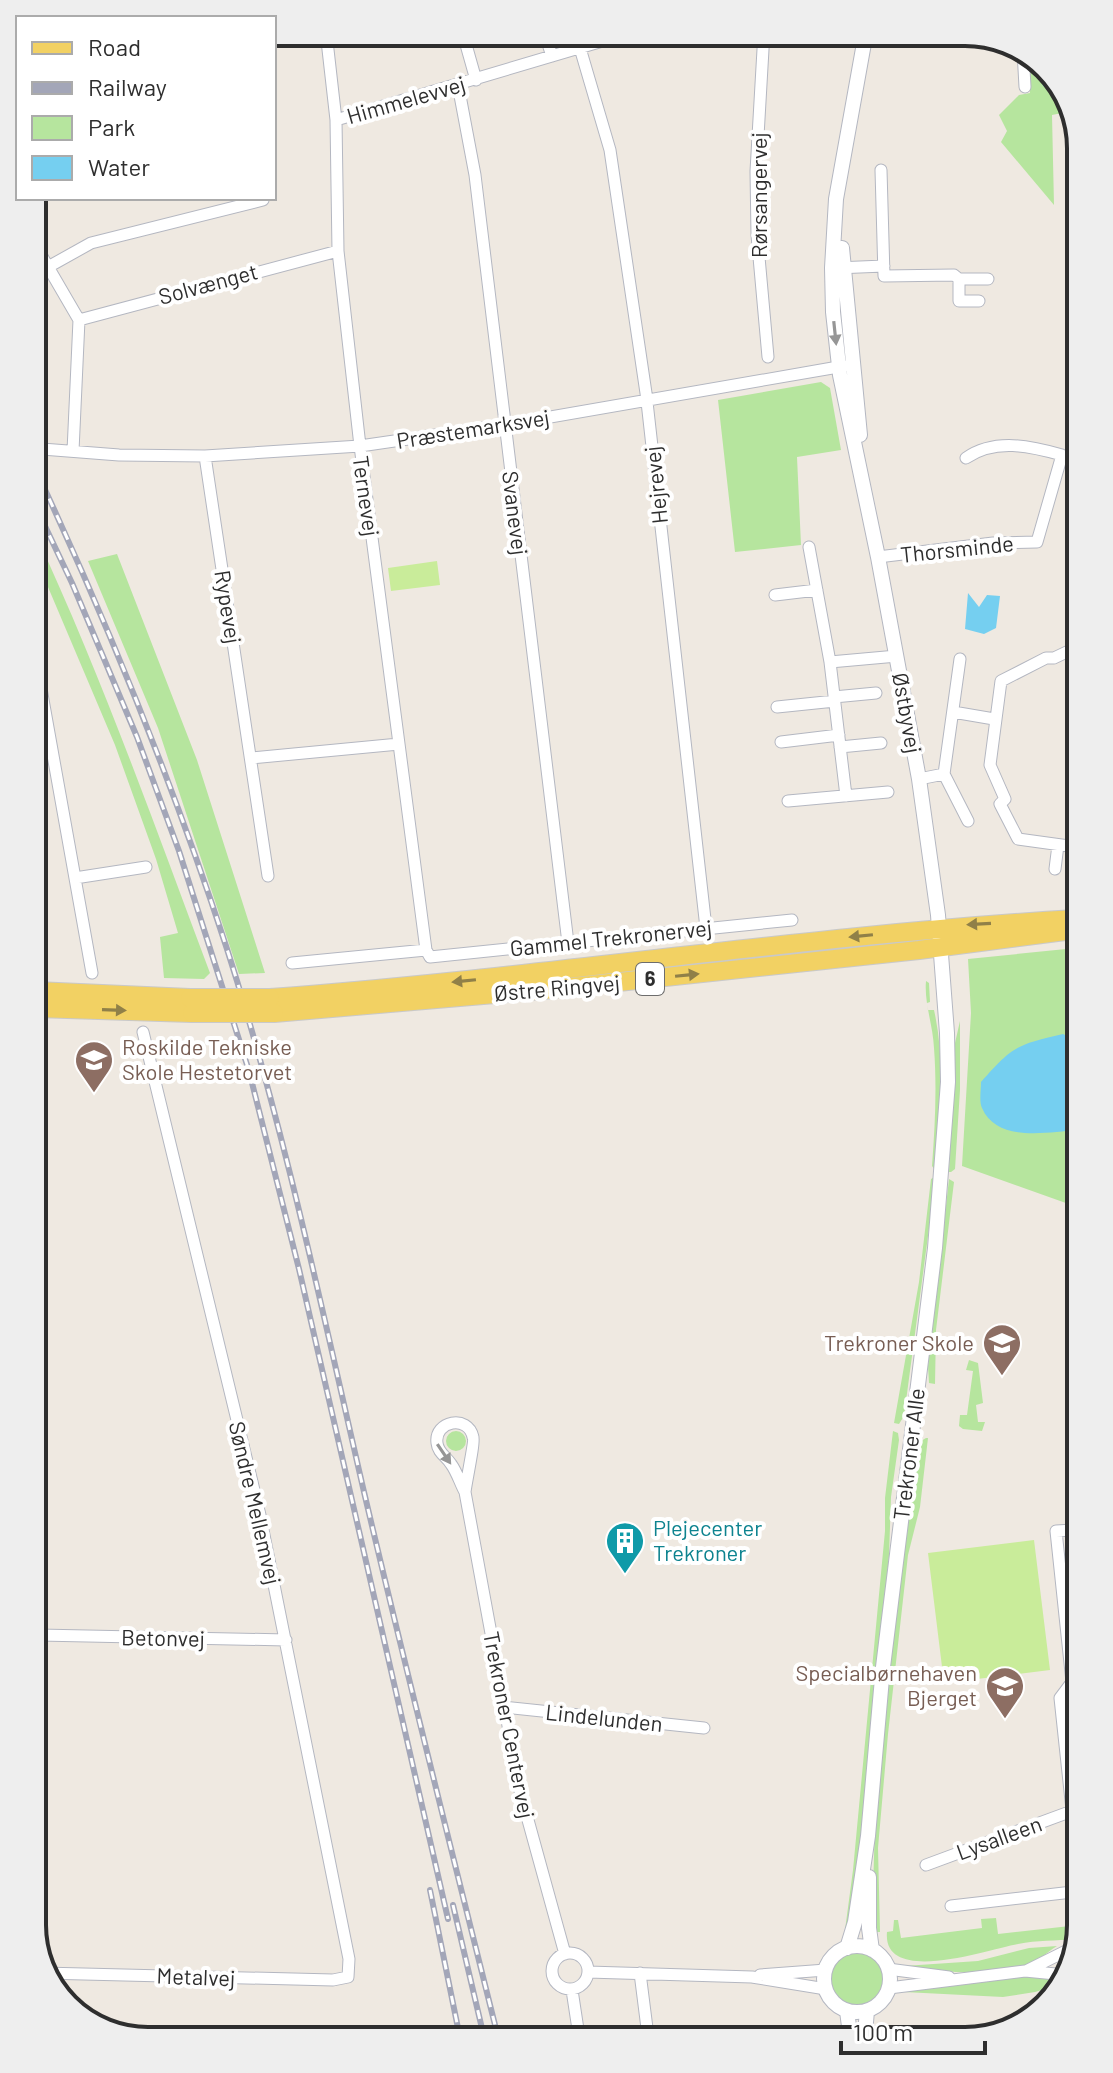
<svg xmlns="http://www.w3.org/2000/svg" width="1113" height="2073" font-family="Barlow,sans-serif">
  <rect width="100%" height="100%" fill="#efe9e1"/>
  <!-- green -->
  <path fill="#b6e59e" d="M1028 53 1035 56 1072 103V111L1052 115 1054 205 1001 142 1007 131 999 115 1019 95 1030 93Z
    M821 382 830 388 841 450 797 457 801 545 735 552 718 400Z
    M34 531C101 674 154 824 210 973L204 979 164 978 160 937 178 933 156 859 115 745 34 554Z
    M117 554 197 760 265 973 239 974 158 728 88 561Z
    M1076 948 1077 1207 962 1166 971 1013 968 959Z
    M926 981 929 983 930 1002 927 1003 928 1010H934C946 1063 939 1116 935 1170L932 1166C935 1127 937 1087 934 1048 933 1025 924 1003 926 981Z
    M960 1021V1090L955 1169 951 1172H949L955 1043Z
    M936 1176 904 1416 899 1424 894 1423 919 1282 931 1179Z
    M949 1179 954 1182 936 1330 935 1384 929 1383 928 1366Z
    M969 1360 978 1363 983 1403 976 1405 978 1422H985L982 1431 963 1429 959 1426 960 1415H967L973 1371 966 1370Z
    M893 1431 898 1433 899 1440 891 1497 889 1556 859 1871 849 1930H845L853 1870 885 1531V1498Z
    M446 1441a10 10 0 1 1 20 0a10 10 0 1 1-20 0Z
    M926 1438H928L920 1507 908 1555 888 1734 878 1848 880 1932H873C872 1810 884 1688 901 1567 906 1529 913 1491 918 1453L921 1441Z
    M996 1918 998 1934 1079 1925V1931L1075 1939C1056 1941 1037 1940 1018 1944 990 1949 882 1987 887 1932L893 1931 894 1920H898L901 1938 982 1928 981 1919Z
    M1057 1946C1045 1953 1038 1963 1026 1966 987 1977 943 1972 904 1966L978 1961 1029 1948Z
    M829 1978a27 27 0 1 1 54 0a27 27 0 1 1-54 0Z
    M1041 1975 1065 1977 1063 1984 1035 1992 1003 1997 904 1992V1989Z"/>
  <!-- pitch -->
  <path fill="#c9ec9a" d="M437 561 440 585 391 591 388 568Z
    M1034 1540 1050 1670 944 1683 928 1553Z"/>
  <!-- water -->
  <path fill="#75cff0" d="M1038 60 1058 85 1054 90 1043 86Z
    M968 593 979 607 987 595 1000 596 996 628 984 634 965 629Z
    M1063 1034 1077 1041V1130C1048 1132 997 1143 982 1108 979 1102 981 1090 981 1082 1013 1046 1016 1045 1063 1034Z"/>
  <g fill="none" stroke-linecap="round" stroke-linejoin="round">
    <!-- minor casing -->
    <g stroke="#b4b7c1" stroke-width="13">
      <path id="minor" d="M326 32 336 120 338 251 360 446 426 950 430 957 792 920
        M544 32 552 56
        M764 32 756 171 757 235 768 357
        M463 34 476 80
        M580 48 610 150 646 393 706 928
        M1023 51 1025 87
        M458 85 475 175 568 943
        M336 120 633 32
        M881 170 884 276 954 275 959 279H988
        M33 241 79 320 73 451
        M48 267 91 243 263 200
        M836 268 884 266
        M959 279V301H979
        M79 320 338 251
        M42 449 119 455 205 456 360 446 504 425 844 366
        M205 456 268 876
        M809 547 830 662 846 796
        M878 557 993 543 1037 542 1062 455C1030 446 995 438 966 458
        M775 595 817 590
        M1075 648 1054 658H1046L1001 681 990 765 1005 799 1000 804 1018 839 1076 847
        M35 655 92 973
        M960 659 944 774 968 821
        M830 662 897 656
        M834 697 876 693
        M777 707 835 701
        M953 712 994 719
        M781 742 839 735
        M840 747 881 743
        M251 758 399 744
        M919 779 944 774
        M788 801 888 792
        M1055 869 1058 845
        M75 878 146 867
        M292 963 426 950
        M465 1492C466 1483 475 1441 473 1437 468 1414 434 1421 437 1443 438 1453 446 1456 451 1464 457 1472 460 1483 465 1492L520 1791 565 1954
        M1079 1583 1074 1530 1056 1531 1072 1682 1060 1698 1081 1894
        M39 1635 286 1640
        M504 1707 704 1728
        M926 1865 1072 1811
        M951 1906 1081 1891
        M552 1971a18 18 0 1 1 36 0a18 18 0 1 1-36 0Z
        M888 1969 949 1977
        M1026 1971 1074 1947
        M588 1972 752 1977 826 1989
        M43 1973 333 1980 348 1977 349 1959 260 1515 143 1032
        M640 1973 648 2036
        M760 1975 826 1970
        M889 1988 1025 1971 1066 1975
        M572 1990 579 2036"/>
    </g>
    <!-- tertiary casing -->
    <g stroke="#b4b7c1" stroke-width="16">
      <path id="tertiary" d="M842 248 860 435
        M869 1877V1928L872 1950
        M824 1979a33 33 0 1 1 66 0a33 33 0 1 1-66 0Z
        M847 1948 855 1922 868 1836 883 1667 935 1248 948 1082 947 1033 938 915 919 779 878 557 840 375 833 312 832 268 836 199 866 32
        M847 2011 850 2034
        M865 2033 867 2011"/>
    </g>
    <!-- primary casing -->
    <g stroke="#c9c9c9" stroke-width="20">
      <path id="primary" d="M36 991 190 998
        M270 998C539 978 806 935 1076 919
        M36 1008 192 1013
        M274 1013 553 989 919 950 1073 930"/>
    </g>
    <!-- minor -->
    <use href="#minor" stroke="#fff" stroke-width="11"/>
    <!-- tertiary -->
    <use href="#tertiary" stroke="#fff" stroke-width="14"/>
    <!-- primary -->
    <use href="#primary" stroke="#f2d163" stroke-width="18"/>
    <!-- rail casing -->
    <g stroke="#a3a6b8" stroke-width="6">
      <path id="rail" d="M34 466C108 624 173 783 227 949 284 1127 322 1310 364 1492 407 1675 453 1856 498 2037
        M34 503 72 583 137 737 179 851 249 1071 299 1269 448 1919
        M430 1890 460 2038
        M453 1905 484 2037"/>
    </g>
    <!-- rail -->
    <use href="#rail" stroke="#fff" stroke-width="3" stroke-dasharray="9" stroke-linecap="butt"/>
    <!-- primary-bridge casing -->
    <g stroke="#c9c9c9" stroke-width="20" stroke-linecap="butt">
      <path id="primary-bridge" d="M190 998H270
        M192 1013H274"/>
    </g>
    <!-- primary-bridge -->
    <use href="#primary-bridge" stroke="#f2d163" stroke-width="18"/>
  </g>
  <!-- one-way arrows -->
  <defs><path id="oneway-solid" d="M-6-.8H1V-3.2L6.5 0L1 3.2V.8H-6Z" transform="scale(2)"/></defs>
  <g fill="#969696">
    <use href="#oneway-solid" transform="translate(835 333) rotate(84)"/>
    <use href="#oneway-solid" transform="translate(444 1454) rotate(56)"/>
  </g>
  <g fill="#908048">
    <use href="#oneway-solid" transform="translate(979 924) rotate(177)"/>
    <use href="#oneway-solid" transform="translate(861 936) rotate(174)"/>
    <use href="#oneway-solid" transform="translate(687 975) rotate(-6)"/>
    <use href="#oneway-solid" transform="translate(464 981) rotate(174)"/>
    <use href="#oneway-solid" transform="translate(114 1010) rotate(2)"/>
  </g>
  <!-- icons -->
  <defs>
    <g id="school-pin" transform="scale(2)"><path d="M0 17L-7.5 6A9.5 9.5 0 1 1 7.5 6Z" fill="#8d6e63" stroke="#fff"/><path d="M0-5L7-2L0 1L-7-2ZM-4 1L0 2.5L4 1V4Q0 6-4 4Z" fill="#fff"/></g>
    <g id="building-pin" transform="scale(2)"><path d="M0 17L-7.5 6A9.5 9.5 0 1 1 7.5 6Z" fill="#0f9aa8" stroke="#fff"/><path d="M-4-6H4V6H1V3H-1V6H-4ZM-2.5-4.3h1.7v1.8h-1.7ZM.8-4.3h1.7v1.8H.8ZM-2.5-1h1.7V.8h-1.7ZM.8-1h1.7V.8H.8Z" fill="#fff"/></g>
  </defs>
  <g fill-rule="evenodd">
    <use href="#school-pin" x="94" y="1060"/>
    <use href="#school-pin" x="1002" y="1343"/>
    <use href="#building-pin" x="625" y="1541"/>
    <use href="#school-pin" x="1005" y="1686"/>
  </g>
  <g text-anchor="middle" stroke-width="8" stroke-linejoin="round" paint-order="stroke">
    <!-- shield labels -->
    <rect fill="#fff" stroke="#6d6d6d" stroke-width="2" x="636" y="963" width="28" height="32" rx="6"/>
    <g font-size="20" font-weight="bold" fill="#2e2e2e">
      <text x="650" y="986">6</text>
    </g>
    <!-- street labels -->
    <g font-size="22" fill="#2e2e2e" stroke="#fff">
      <text transform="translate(406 100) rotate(-16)" y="8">Himmelevvej</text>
      <text transform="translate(759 195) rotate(-90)" y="8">Rørsangervej</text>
      <text transform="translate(208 284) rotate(-15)" y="8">Solvænget</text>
      <text transform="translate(473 429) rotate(-9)" y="8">Præstemarksvej</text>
      <text transform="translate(656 485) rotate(-96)" y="8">Hejrevej</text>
      <text transform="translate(366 496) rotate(82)" y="8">Ternevej</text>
      <text transform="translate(515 513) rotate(83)" y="8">Svanevej</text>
      <text transform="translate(957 549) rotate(-6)" y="8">Thorsminde</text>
      <text transform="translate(228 607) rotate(81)" y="8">Rypevej</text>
      <text transform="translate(907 713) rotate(80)" y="8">Østbyvej</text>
      <text transform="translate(611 938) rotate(-6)" y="8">Gammel Trekronervej</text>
      <text transform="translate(557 988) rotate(-5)" y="8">Østre Ringvej</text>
      <text transform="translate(909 1454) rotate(-83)" y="8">Trekroner Alle</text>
      <text transform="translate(255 1503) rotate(77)" y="8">Søndre Mellemvej</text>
      <text transform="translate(163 1638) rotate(1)" y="8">Betonvej</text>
      <text transform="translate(604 1718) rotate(6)" y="8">Lindelunden</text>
      <text transform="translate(509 1725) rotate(79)" y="8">Trekroner Centervej</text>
      <text transform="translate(999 1838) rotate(-20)" y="8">Lysalleen</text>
      <text transform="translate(196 1977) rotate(2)" y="8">Metalvej</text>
    </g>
    <!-- education labels -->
    <g font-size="22" fill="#785e54" stroke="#fff" text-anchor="end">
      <text x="122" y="1055" text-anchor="start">Roskilde Tekniske<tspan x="122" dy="25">Skole Hestetorvet</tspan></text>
      <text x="974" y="1351">Trekroner Skole</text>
      <text x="977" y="1681">Specialbørnehaven<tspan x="977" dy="25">Bjerget</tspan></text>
    </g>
    <!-- culture labels -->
    <g font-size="22" fill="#0d838f" stroke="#fff" text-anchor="start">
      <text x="653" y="1536">Plejecenter<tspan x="653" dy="25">Trekroner</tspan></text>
    </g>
  </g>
  <!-- crop -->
  <path d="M0 0H1113V2073H0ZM148 46H965A102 102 0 0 1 1067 148V1925A102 102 0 0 1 965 2027H148A102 102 0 0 1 46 1925V148A102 102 0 0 1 148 46Z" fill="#eee" fill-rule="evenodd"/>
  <path fill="none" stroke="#2e2e2e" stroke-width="4" d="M148 46H965A102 102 0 0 1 1067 148V1925A102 102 0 0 1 965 2027H148A102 102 0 0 1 46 1925V148A102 102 0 0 1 148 46Z"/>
  <!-- legend -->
  <rect x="16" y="16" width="260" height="184" fill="#ffffff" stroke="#ababab" stroke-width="2"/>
  <rect x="32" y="42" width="40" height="12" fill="#f2d163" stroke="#ababab" stroke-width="2"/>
  <text x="88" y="56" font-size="24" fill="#2e2e2e">Road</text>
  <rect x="32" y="82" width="40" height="12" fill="#a3a6b8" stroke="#ababab" stroke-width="2"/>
  <text x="88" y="96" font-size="24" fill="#2e2e2e">Railway</text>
  <rect x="32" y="116" width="40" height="24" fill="#b6e59e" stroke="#ababab" stroke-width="2"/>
  <text x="88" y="136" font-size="24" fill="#2e2e2e">Park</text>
  <rect x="32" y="156" width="40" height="24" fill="#75cff0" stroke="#ababab" stroke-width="2"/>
  <text x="88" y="176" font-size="24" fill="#2e2e2e">Water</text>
  <!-- scale -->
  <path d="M841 2041v12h144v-12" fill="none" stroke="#2e2e2e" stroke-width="4"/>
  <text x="853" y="2041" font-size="24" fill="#2e2e2e" stroke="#ffffff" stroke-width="6" paint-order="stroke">100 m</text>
</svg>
